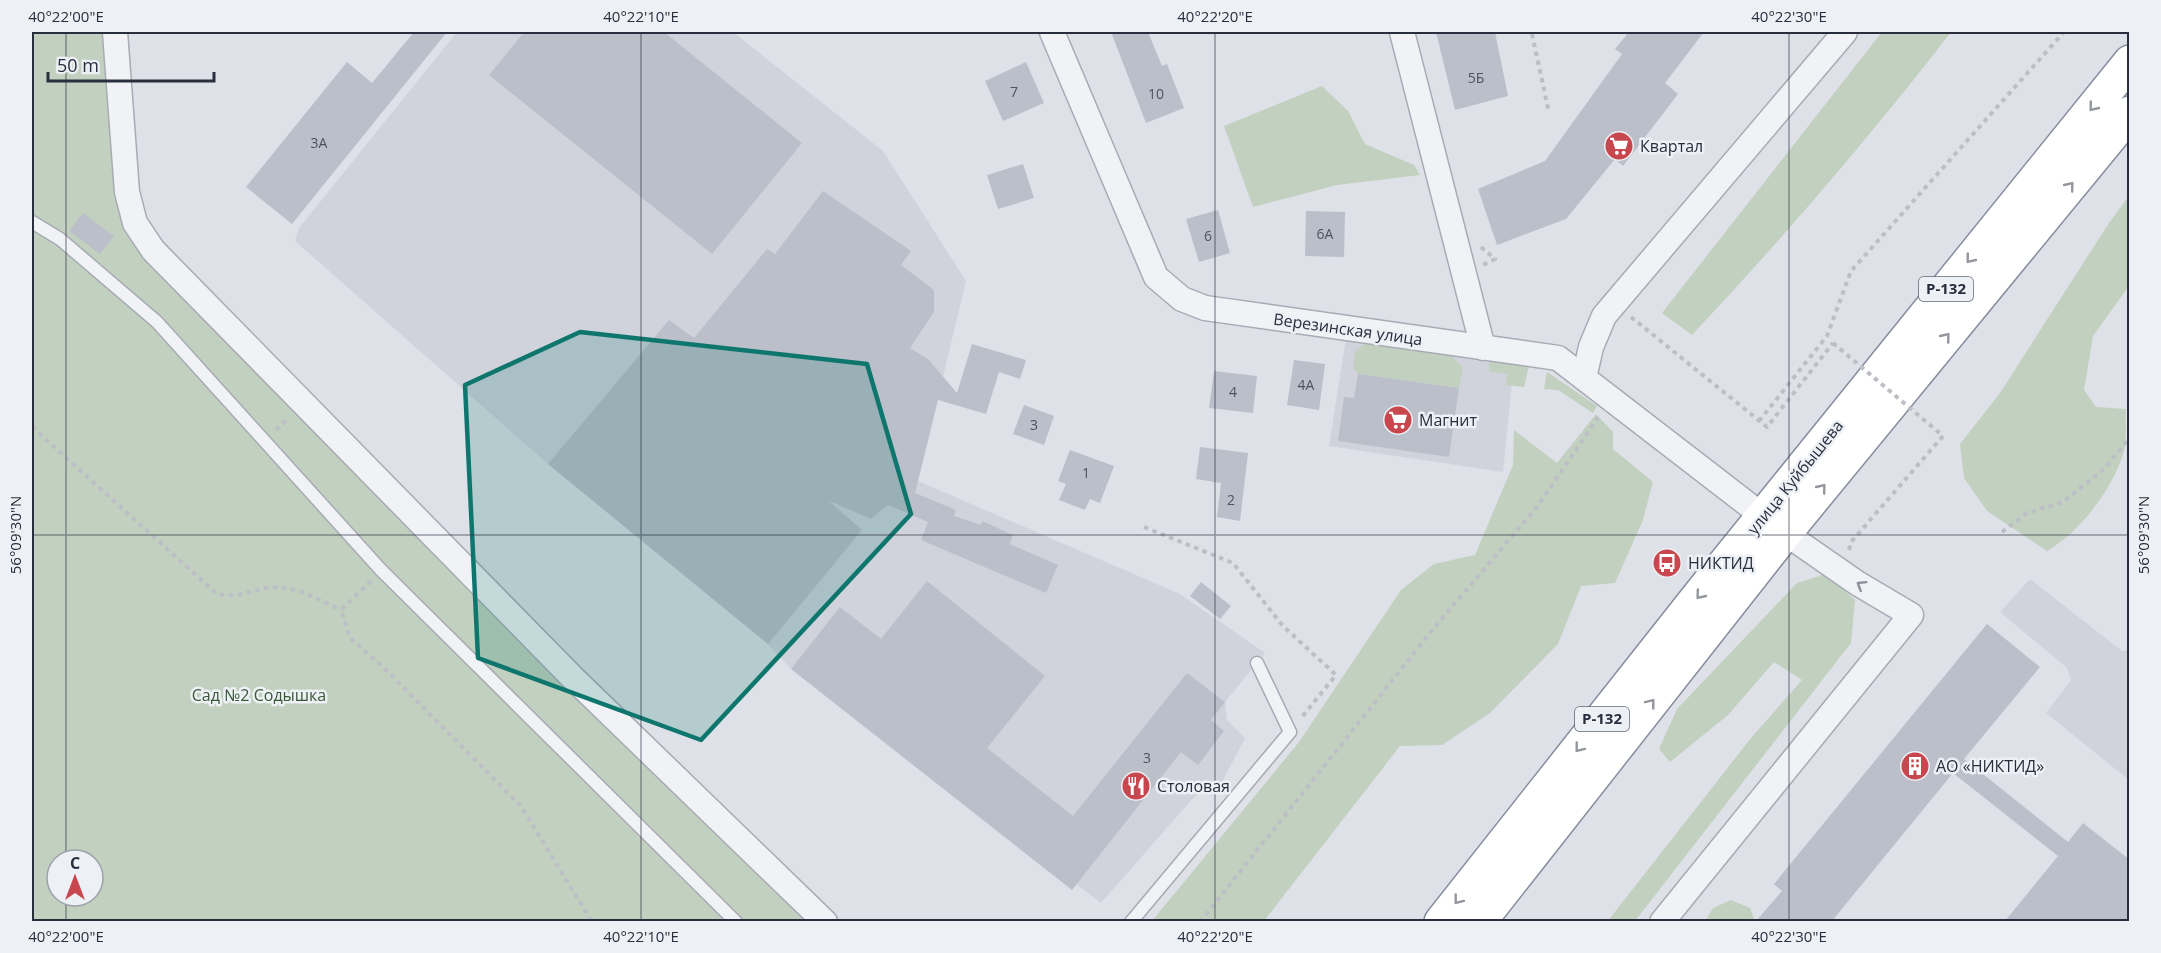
<svg xmlns="http://www.w3.org/2000/svg" width="2161" height="953" font-family="'Open Sans',sans-serif">
  <rect width="100%" height="100%" fill="#dee1e7"/>
  <!-- built -->
  <path fill="#d0d3dc" d="M457 32H733L883 151 966 281 918 481 1180 594 1265 653 1225 702 1227 720 1245 738 1221 784 1202 788 1101 903 791 669 768 644 548 464 295 241 299 228Z
    M1346 338 1514 362 1503 472 1329 446Z
    M2030 579 2122 651H2129V780L2046 713 2071 680 2067 668 2000 612Z"/>
  <!-- green -->
  <path fill="#c2d0bf" fill-rule="evenodd" d="M32 32H105L121 221 172 282 807 921H32ZM57 860H93V896H57Z
    M1882 32H1951C1870 137 1783 238 1692 335L1662 313Z
    M1322 86 1348 111 1365 144 1414 165 1420 175 1337 185 1253 207 1224 126Z
    M2129 196V286L2093 336 2084 390 2096 407 2126 409C2125 422 2127 438 2124 451 2113 489 2081 531 2047 551L1987 511 1964 478 1960 444 2000 393 2109 223Z
    M1364 344 1450 354 1463 368 1459 388 1358 374 1353 368 1355 352Z
    M1489 360 1529 365 1524 387 1506 385 1507 374 1489 371Z
    M1547 372 1597 406 1593 413 1558 390 1544 389Z
    M1596 414 1613 432V449L1653 482 1643 520 1615 583 1581 586 1558 644 1490 713 1442 745 1400 746 1264 921H1152L1299 742 1401 590 1434 564 1475 555 1513 465 1514 430 1557 463Z
    M1826 574 1855 600 1851 643 1635 921 1607 922 1751 738 1802 680 1774 662 1728 715 1670 762 1659 749 1677 709 1797 583Z
    M1731 900 1750 908 1755 921H1705L1713 908Z"/>
  <!-- building -->
  <path fill="#bbbfc9" d="M414 32H447L292 224 246 187 347 62 372 83Z
    M524 32H664L802 143 712 254 489 75Z
    M1111 32H1148L1162 66 1167 64 1184 108 1146 123Z
    M1436 32H1495L1508 96 1455 110Z
    M1629 32H1704L1665 83 1678 94 1623 166 1615 159 1566 219 1497 245 1478 189 1545 161 1622 54 1615 49Z
    M1026 62 1044 103 1003 121 985 81Z
    M1023 164 1034 198 998 209 987 175Z
    M823 191 911 251 901 265 934 290V312L910 348 928 359 957 393 972 344 1026 360 1020 379 999 372 986 414 938 400 915 493 956 510 954 516 981 525 982 521 1013 535 1010 544 1058 565 1046 593 921 540 928 522 888 505 871 519 829 501 862 530 768 644 548 464 669 320 694 338 767 249 775 254Z
    M1218 210 1230 253 1199 262 1186 219Z
    M1306 211 1345 212 1344 257 1305 256Z
    M83 213 114 236 100 254 69 231Z
    M1294 360 1325 364 1319 410 1287 405Z
    M1214 371 1257 376 1253 413 1209 408Z
    M1358 374 1459 388 1449 457 1338 441 1344 397 1354 398Z
    M1024 405 1054 416 1044 445 1013 434Z
    M1200 447 1248 453 1240 521 1217 517 1221 483 1196 479Z
    M1070 450 1114 466 1100 503 1090 499 1085 510 1059 500 1066 484 1058 481Z
    M927 581 1045 676 987 748 1073 816 1187 673 1225 702 1211 720 1224 731 1198 765 1181 752 1072 890 791 669 840 607 881 639Z
    M1201 582 1231 606 1220 619 1190 596Z
    M1987 624 2040 667 1964 759 2068 842 2083 823 2130 860V921H2005L2058 856 1953 773 1832 921H1756L1782 891 1774 884Z"/>
  <g fill="none" stroke-linecap="round" stroke-linejoin="round">
    <!-- service casing -->
    <g stroke="#a7abb4" stroke-width="15">
      <path id="service" d="M32 222 60 239 157 322 381 570 736 922
        M1131 922 1290 732 1257 663"/>
    </g>
    <!-- minor casing -->
    <g stroke="#a7abb4" stroke-width="27">
      <path id="minor" d="M115 32 127 192 135 223 153 250 572 677 825 922
        M1052 32 1156 277 1182 299 1205 308 1558 358 1785 533 1857 583 1911 615 1662 922
        M1402 32 1483 348
        M1584 378 1591 347 1604 316 1845 32"/>
    </g>
    <!-- trunk casing -->
    <g stroke="#868d9d" stroke-width="36">
      <path id="trunk" d="M1441 922 1701 593 2130 62
        M1479 922 1785 533 2130 113"/>
    </g>
    <!-- path -->
    <path stroke="#bcbfc5" stroke-width="4" stroke-dasharray="4.5 4.5" stroke-linecap="butt" d="M1532 34 1549 113
      M1481 247 1495 259 1483 265
      M1631 317 1767 427 1833 343
      M1759 421 1827 336 1851 271 2064 32
      M32 427 217 594C236 598 249 591 268 588 293 584 320 600 341 610
      M276 430 288 419
      M1144 527 1233 563 1283 626 1336 675 1302 717
      M2002 532 2027 513 2063 502 2104 469 2130 437
      M1849 550 1851 542 1943 436
      M371 581 341 610 350 638 384 668 521 806 592 922
      M1200 922 1434 628 1537 507 1599 416"/>
    <!-- service -->
    <use href="#service" stroke="#f0f2f5" stroke-width="12"/>
    <!-- minor -->
    <use href="#minor" stroke="#f0f2f5" stroke-width="24"/>
    <!-- trunk -->
    <use href="#trunk" stroke="#fff" stroke-width="33"/>
    <!-- path-bridge -->
    <path stroke="#bcbfc5" stroke-width="4" stroke-dasharray="4.5 4.5" stroke-linecap="butt" d="M1833 343 1943 436"/>
  </g>
  <!-- one-way arrows -->
  <defs><path id="oneway-chevron" d="M-2-3.5L2.5 0L-2 3.5" fill="none" stroke-width="1.6" stroke-linecap="round" stroke-linejoin="round" transform="scale(1.5)"/></defs>
  <g stroke="#94969e">
    <use href="#oneway-chevron" transform="translate(2093 107) rotate(129)"/>
    <use href="#oneway-chevron" transform="translate(2070 186) rotate(-51)"/>
    <use href="#oneway-chevron" transform="translate(1970 259) rotate(129)"/>
    <use href="#oneway-chevron" transform="translate(1946 337) rotate(-51)"/>
    <use href="#oneway-chevron" transform="translate(1822 488) rotate(-51)"/>
    <use href="#oneway-chevron" transform="translate(1700 595) rotate(129)"/>
    <use href="#oneway-chevron" transform="translate(1651 703) rotate(-52)"/>
    <use href="#oneway-chevron" transform="translate(1579 748) rotate(128)"/>
    <use href="#oneway-chevron" transform="translate(1458 900) rotate(128)"/>
  </g>
  <use stroke="#8c9099" href="#oneway-chevron" transform="translate(1861 585) rotate(-148)"/>
  <!-- marked area -->
  <path fill="#0f766e" fill-opacity="0.2" stroke="#0f766e" stroke-width="4.5" stroke-linejoin="round" d="M580 332 867 364 911 514 701 740 478 658 465 385Z"/>
  <!-- ticks -->
  <path fill="none" stroke="#282e3d" stroke-width="1.5" stroke-opacity="0.45" d="M66 32V860M641 32V922M1215 32V922M1789 32V922M32 535H2130M66 896V922"/>
  <!-- icons -->
  <defs>
    <g id="supermarket-disc" transform="scale(1.5)"><circle r="9.5" fill="#c8474f" stroke="#edf0f5"/><path d="M-6-5.5h2.5l.6 2H6L4.5 2H-2.5L-4.4-4H-6ZM-1.5 3.2a1.3 1.3 0 1 0 .1 0ZM3 3.2a1.3 1.3 0 1 0 .1 0Z" fill="#fff"/></g>
    <g id="bus-disc" transform="scale(1.5)"><circle r="9.5" fill="#c8474f" stroke="#edf0f5"/><path d="M-5-6H5V4H4V6H2V4H-2V6H-4V4H-5ZM-3.5-4V0h7V-4ZM-3.5 1.2v1.5H-2V1.2ZM2 1.2v1.5H3.5V1.2Z" fill="#fff"/></g>
    <g id="building-disc" transform="scale(1.5)"><circle r="9.5" fill="#c8474f" stroke="#edf0f5"/><path d="M-4-6H4V6H1V3H-1V6H-4ZM-2.5-4.3h1.7v1.8h-1.7ZM.8-4.3h1.7v1.8H.8ZM-2.5-1h1.7V.8h-1.7ZM.8-1h1.7V.8H.8Z" fill="#fff"/></g>
    <g id="restaurant-disc" transform="scale(1.5)"><circle r="9.5" fill="#c8474f" stroke="#edf0f5"/><path d="M-5-6h1v4h1v-4h1v4h1v-4h1v5L-1.5 .5V6h-2V.5L-5-1ZM5-6V6H3V1.5H1.5Q1.5-4 5-6Z" fill="#fff"/></g>
  </defs>
  <g fill-rule="evenodd">
    <use href="#supermarket-disc" x="1619" y="146"/>
    <use href="#supermarket-disc" x="1398" y="420"/>
    <use href="#bus-disc" x="1667" y="563"/>
    <use href="#building-disc" x="1915" y="766"/>
    <use href="#restaurant-disc" x="1136" y="786"/>
  </g>
  <g text-anchor="middle" stroke-width="5" stroke-linejoin="round" paint-order="stroke">
    <!-- number labels -->
    <g font-size="14" fill="#4d5260">
      <text x="1476" y="83">5Б</text>
      <text x="1014" y="97">7</text>
      <text x="1156" y="99">10</text>
      <text x="319" y="148">3А</text>
      <text x="1325" y="239">6А</text>
      <text x="1208" y="241">6</text>
      <text x="1306" y="390">4А</text>
      <text x="1233" y="397">4</text>
      <text x="1034" y="430">3</text>
      <text x="1086" y="478">1</text>
      <text x="1231" y="505">2</text>
      <text x="1147" y="763">3</text>
    </g>
    <!-- shield labels -->
    <g fill="#edf0f5" stroke="#636874" stroke-width="1.5">
      <rect x="1919" y="277" width="54" height="24" rx="4.5"/>
      <rect x="1575" y="707" width="54" height="24" rx="4.5"/>
    </g>
    <g font-size="15" font-weight="bold" fill="#282e3d">
      <text x="1946" y="294">Р-132</text>
      <text x="1602" y="724">Р-132</text>
    </g>
    <!-- poi labels -->
    <g font-size="16" fill="#282e3d" stroke="#edf0f5" text-anchor="start">
      <text x="1640" y="152">Квартал</text>
      <text x="1419" y="426">Магнит</text>
      <text x="1688" y="569">НИКТИД</text>
      <text x="1936" y="772">АО «НИКТИД»</text>
      <text x="1157" y="792">Столовая</text>
    </g>
    <!-- street labels -->
    <g font-size="16" fill="#282e3d" stroke="#edf0f5">
      <text transform="translate(1348 329) rotate(8)" y="6">Верезинская улица</text>
      <text transform="translate(1795 477) rotate(-51)" y="6">улица Куйбышева</text>
    </g>
    <!-- park labels -->
    <g font-size="16" fill="#395836" stroke="#edf0f5">
      <text x="259" y="701">Сад №2 Содышка</text>
    </g>
  </g>
  <!-- border -->
  <rect width="2161" height="953" fill="none" stroke="#edf0f5" stroke-width="66"/>
  <!-- north arrow -->
  <g transform="translate(75 878)"><circle r="28" fill="#edf0f5" stroke="#9ea2ab" stroke-width="1.5"/>
  <path d="M0-4.5L10 22L0 15L-10 22Z" fill="#c8474f"/>
  <text y="-9" font-size="16" font-weight="bold" text-anchor="middle" fill="#282e3d">С</text>
  </g>
  <!-- scale -->
  <path d="M48 72v9h166v-9" fill="none" stroke="#282e3d" stroke-width="3"/>
  <text x="57" y="72" font-size="18" fill="#282e3d" stroke="#edf0f5" stroke-width="4.5" paint-order="stroke">50 m</text>
  <rect x="33" y="33" width="2095" height="887" fill="none" stroke="#282e3d" stroke-width="2"/>
  <g font-size="15" text-anchor="middle" fill="#282e3d">
    <text x="66" y="22">40°22'00"E</text>
    <text x="641" y="22">40°22'10"E</text>
    <text x="1215" y="22">40°22'20"E</text>
    <text x="1789" y="22">40°22'30"E</text>
    <text transform="translate(16 535) rotate(-90)" y="5">56°09'30"N</text>
    <text transform="translate(2144 535) rotate(-90)" y="5">56°09'30"N</text>
    <text x="66" y="942">40°22'00"E</text>
    <text x="641" y="942">40°22'10"E</text>
    <text x="1215" y="942">40°22'20"E</text>
    <text x="1789" y="942">40°22'30"E</text>
  </g>
</svg>
